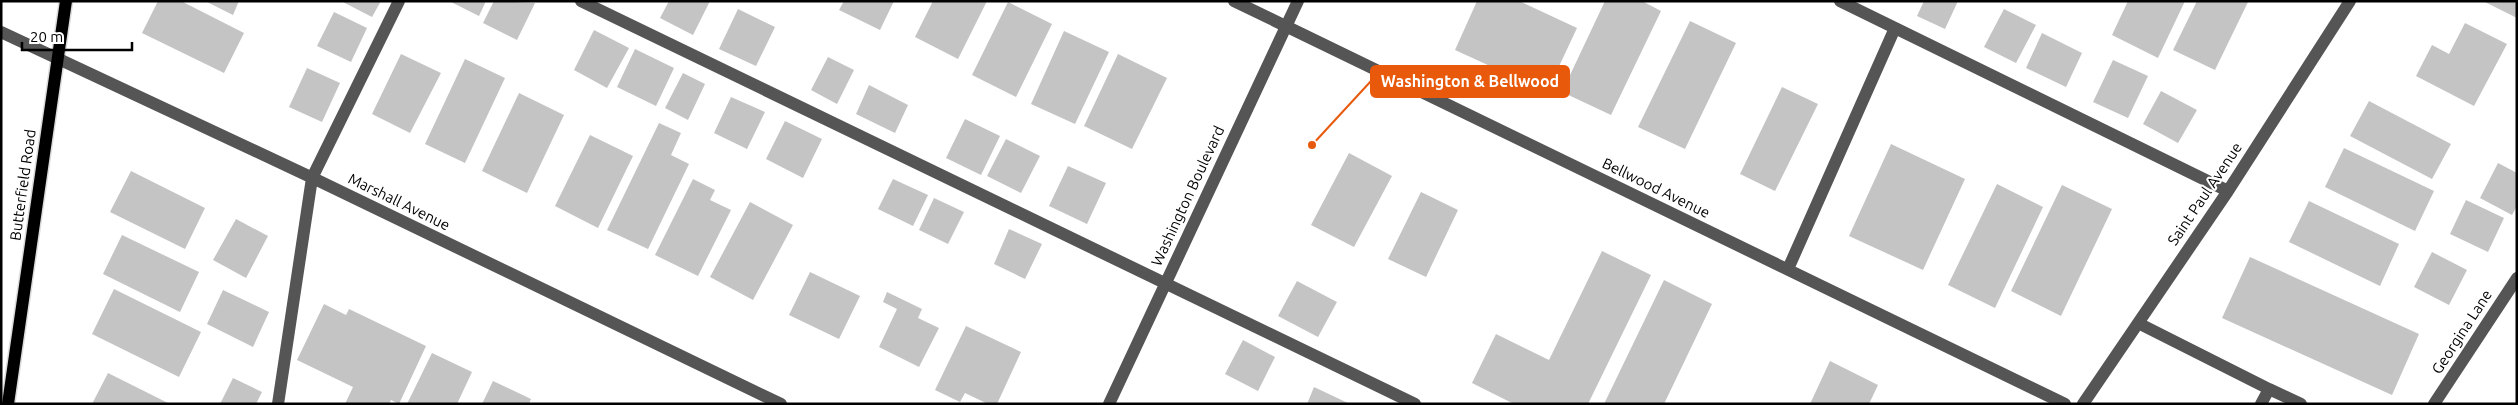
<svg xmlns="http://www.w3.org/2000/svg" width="2518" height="405" font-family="Ubuntu,sans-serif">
  <rect width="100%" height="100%" fill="#fff"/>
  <!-- building -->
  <path fill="#c4c4c4" d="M158 1H181L244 33 224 73 142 33Z
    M205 1H239L233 15Z
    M341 1H381L372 17Z
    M449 1H486L479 16Z
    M494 1 535 3 517 40 483 23Z
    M669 1H710L693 35 660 18Z
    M844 1H894L880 30 839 10Z
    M933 1H987L958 59 915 37Z
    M1477 1H1519L1577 28 1547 92 1455 50Z
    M1605 1H1642L1661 11 1611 115 1562 92Z
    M1924 1H1958L1945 29 1917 16Z
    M2128 1H2185L2158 58 2112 35Z
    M2197 1 2248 2 2215 70 2173 50Z
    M2483 1H2517V18Z
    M1008 2 1052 24 1016 97 972 75Z
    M738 9 775 27 756 66 719 49Z
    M2004 9 2036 25 2016 63 1984 47Z
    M334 12 367 28 351 62 317 46Z
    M1690 21 1736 43 1685 149 1638 127Z
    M2465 23 2507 44 2474 106 2416 76 2432 45 2449 54Z
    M594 30 629 48 607 88 574 70Z
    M1064 31 1109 52 1075 124 1031 104Z
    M2042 33 2082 53 2066 87 2026 68Z
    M635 49 674 68 656 106 617 87Z
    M401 54 441 73 410 133 372 114Z
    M1118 54 1167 78 1132 149 1084 126Z
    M828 57 854 70 837 104 811 90Z
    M465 59 505 78 465 163 425 144Z
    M2113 60 2148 76 2128 118 2093 102Z
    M307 68 340 83 322 122 289 107Z
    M683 73 705 84 688 120 665 108Z
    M869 85 908 105 895 133 856 114Z
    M1782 87 1818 104 1775 191 1740 174Z
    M2161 91 2197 110 2178 143 2143 124Z
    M519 93 564 115 527 193 482 171Z
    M731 97 765 112 747 149 714 133Z
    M2369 101 2451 144 2432 179 2350 136Z
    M965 119 1000 136 981 175 946 158Z
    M785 121 822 139 803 178 766 159Z
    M659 123 681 133 671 155 689 164 648 249 607 230Z
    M590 135 633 156 598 228 555 206Z
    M1006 139 1040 156 1021 193 987 176Z
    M1891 144 1965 179 1923 270 1849 236Z
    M2344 148 2434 191 2415 231 2325 187Z
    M1349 153 1392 176 1354 247 1311 225Z
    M2498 163 2517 173V206L2512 215 2480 198Z
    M1068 166 1106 183 1087 224 1049 206Z
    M131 171 205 208 185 249 110 212Z
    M693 179 715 190 710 200 731 210 698 276 655 255Z
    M893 179 928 195 913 226 878 209Z
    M1997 184 2043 207 1995 308 1948 285Z
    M2062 185 2112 209 2061 316 2011 291Z
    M1421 192 1458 210 1426 277 1388 259Z
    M934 198 964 212 948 244 919 230Z
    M2466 200 2504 218 2488 252 2450 234Z
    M2309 201 2399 244 2380 286 2289 242Z
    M750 202 793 225 753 300 710 277Z
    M236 219 268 236 246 278 213 260Z
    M1009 229 1042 244 1025 279 994 264Z
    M122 235 199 272 180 312 103 274Z
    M1602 251 1651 275 1588 404H1514L1472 383 1496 334 1549 360Z
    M2432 252 2467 270 2449 305 2414 287Z
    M2250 257 2419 334 2392 395 2222 318Z
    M810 272 860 296 839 339 789 315Z
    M1664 280 1712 304 1664 404H1604Z
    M1297 281 1337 302 1318 337 1278 316Z
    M114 289 201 332 179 377 92 334Z
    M223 290 269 312 253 347 207 324Z
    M887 292 922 309 918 318 939 328 919 367 879 347 897 309 883 302Z
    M324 304 346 315 349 309 426 346 399 404 391 400 389 404H345L353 387 297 360Z
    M966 326 1021 352 997 404H988L965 393 960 402 935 390Z
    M1243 340 1275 357 1258 391 1225 374Z
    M432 353 472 372 457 404H407Z
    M1830 361 1878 385 1869 404H1810Z
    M108 373 170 404H92Z
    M233 378 262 392 256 404H220Z
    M493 381 531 399 529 404H482Z
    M1314 387 1350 404H1307Z"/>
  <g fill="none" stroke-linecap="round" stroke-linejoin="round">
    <!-- major casing -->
    <g stroke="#dbdbdb" stroke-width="15">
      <path id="major" d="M8 404 66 1"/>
    </g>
    <!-- minor -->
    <path stroke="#555" stroke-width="12" d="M581 1 1415 404
      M1234 1 2065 404
      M1840 1 2228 191
      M1 32 317 180 781 404
      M1788 269 1895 28
      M2138 323 2269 389 2261 404
      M2269 389 2301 404
      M278 404 312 178 399 1
      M1109 404 1298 1
      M2083 404 2228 191 2350 1
      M2434 404 2517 278"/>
    <!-- major -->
    <use href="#major" stroke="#000" stroke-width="12"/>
  </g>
  <g text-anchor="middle" stroke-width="4" stroke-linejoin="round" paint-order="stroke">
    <!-- street labels -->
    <g font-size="15" fill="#000" stroke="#fff">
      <text transform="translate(23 185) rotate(-82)" y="5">Butterfield Road</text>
      <text transform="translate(1656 188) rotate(26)" y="5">Bellwood Avenue</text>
      <text transform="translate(2205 194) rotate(-56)" y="5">Saint Paul Avenue</text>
      <text transform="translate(1188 196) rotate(-65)" y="5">Washington Boulevard</text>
      <text transform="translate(399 202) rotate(26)" y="5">Marshall Avenue</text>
      <text transform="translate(2462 332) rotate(-57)" y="5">Georgina Lane</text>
    </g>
  </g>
  <!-- callouts -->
  <path fill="none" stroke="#e8590c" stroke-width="2" d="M1312 145L1371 81"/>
  <circle fill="#e8590c" stroke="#fff" stroke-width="2" cx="1312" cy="145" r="5"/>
  <rect fill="#e8590c" stroke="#e8590c" stroke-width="2" x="1371" y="66" width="198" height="31" rx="5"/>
  <g font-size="16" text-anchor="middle" font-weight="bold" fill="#fff">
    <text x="1470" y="87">Washington &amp; Bellwood</text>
  </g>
  <!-- border -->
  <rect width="2518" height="405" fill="none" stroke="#000000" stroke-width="5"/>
  <!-- scale -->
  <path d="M22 42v8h110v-8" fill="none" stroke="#000000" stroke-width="2.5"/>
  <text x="30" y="42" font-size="15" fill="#000000" stroke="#ffffff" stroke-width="4" paint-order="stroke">20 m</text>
</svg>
